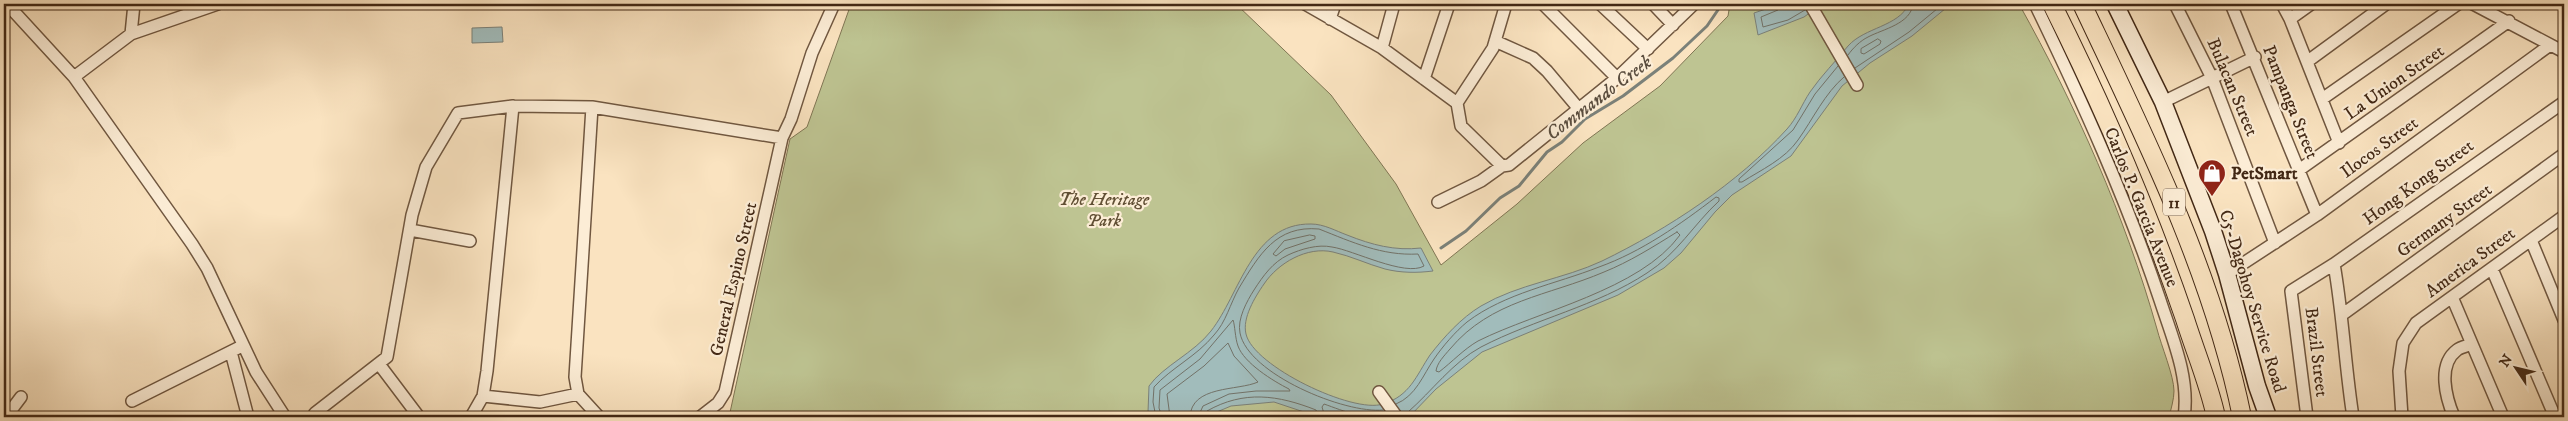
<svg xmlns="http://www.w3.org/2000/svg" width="2568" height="421" font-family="'IM FELL DW Pica',serif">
  <rect width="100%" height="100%" fill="#fae3c0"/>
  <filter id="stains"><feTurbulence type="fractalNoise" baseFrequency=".004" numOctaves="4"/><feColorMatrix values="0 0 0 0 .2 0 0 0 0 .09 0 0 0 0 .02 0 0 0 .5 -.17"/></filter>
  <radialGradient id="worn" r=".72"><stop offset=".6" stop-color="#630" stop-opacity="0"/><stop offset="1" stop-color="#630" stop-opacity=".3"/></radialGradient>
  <!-- green -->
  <path fill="#bec492" stroke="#807654" d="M851 4H1236L1331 95 1396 184 1441 265 1517 204 1583 143 1660 86 1728 16 1730 4H2019C2076 106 2125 216 2157 329 2161 345 2174 376 2174 391 2174 399 2171 409 2169 417H729L790 139 807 127Z"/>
  <!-- water -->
  <path fill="#a1bcbb" stroke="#7b8179" d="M1781 4H1822L1804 17 1758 35 1754 13Z
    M1909 4H1951L1912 36 1870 63 1842 86 1791 156 1732 195 1715 212 1681 253 1664 268 1618 295 1482 352 1436 389 1409 417H1319L1274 402 1231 406 1205 417H1152L1148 412 1149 386C1163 366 1194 353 1211 331 1240 294 1252 223 1311 224 1324 224 1336 231 1347 235 1372 245 1395 251 1421 248L1433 271C1417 273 1401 273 1385 269 1367 264 1351 256 1333 252 1307 246 1278 263 1264 284 1255 297 1242 318 1246 334 1253 366 1353 414 1383 404 1410 396 1416 376 1430 355 1444 337 1461 318 1481 306 1518 284 1564 279 1602 261 1668 229 1738 183 1787 129 1797 118 1802 104 1810 92 1821 76 1836 61 1848 46 1865 27 1898 27 1909 4Z
    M502 27 503 42 472 43V28Z"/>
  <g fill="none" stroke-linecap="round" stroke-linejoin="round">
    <!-- shore -->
    <path stroke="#727268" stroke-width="1" d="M1780 4 1778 10 1761 17 1763 27 1788 20 1805 10
      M1878 39 1881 41 1880 44 1864 54 1861 53V49Z
      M1848 55C1853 48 1860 41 1868 37 1883 29 1911 24 1913 4
      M1838 66 1815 94 1793 130 1739 179V182H1742C1761 170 1785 159 1798 140 1813 119 1825 93 1844 77
      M1855 68 1909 32 1943 4
      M1677 232 1680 235C1640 290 1538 311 1478 341 1464 349 1452 362 1439 372L1436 371C1437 363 1444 356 1450 349 1491 300 1548 296 1604 272 1629 262 1653 247 1677 232Z
      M1310 235 1315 236V239L1285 249 1276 256 1273 254 1284 241Z
      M1396 404C1416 396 1423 375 1434 359 1443 346 1455 332 1467 322 1505 293 1556 284 1599 267 1641 252 1681 224 1716 197L1719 198V201C1694 224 1677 254 1647 273 1597 306 1535 319 1481 347 1453 362 1432 391 1408 412L1407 417
      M1156 417 1153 402 1154 387C1171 368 1197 356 1214 335 1226 322 1230 304 1239 288 1259 255 1276 225 1319 229 1352 242 1382 256 1418 254L1424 266C1405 277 1353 250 1332 247 1318 244 1301 249 1288 255 1273 262 1263 276 1254 290 1247 301 1237 319 1240 333 1248 374 1345 414 1383 410
      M1162 417 1159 408 1160 390 1200 359 1233 320C1235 325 1235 338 1238 346 1244 363 1273 381 1289 389L1290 391H1256L1229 394 1203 406 1198 417
      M1170 417 1167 394 1204 366 1228 343 1234 356 1258 382C1238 391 1191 385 1190 417
      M1204 417 1207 411C1244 390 1278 395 1316 410L1319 417
      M1325 417 1322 407 1324 404C1344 411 1366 421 1387 415"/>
    <!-- stream -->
    <path stroke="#7b8179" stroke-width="3" d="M1441 248 1466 231 1500 198 1519 186 1547 152 1562 142 1585 119 1623 96 1673 58 1707 26 1722 4"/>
    <!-- street casing -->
    <g stroke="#705740" stroke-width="14">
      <path id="street" d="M7 4 74 77 192 244 207 268 256 372 285 417
        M1305 4 1382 48 1457 103
        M1543 4 1617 78
        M1600 4 1648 49
        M1653 4 1673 25
        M1810 4 1857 85
        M2035 4C2082 101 2126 198 2160 300 2172 337 2190 378 2184 417
        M2175 4 2212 78 2275 243
        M2231 4 2317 215
        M2282 4 2290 19 2339 143
        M2473 4 2564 52
        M1330 19 1335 4
        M2290 19 2311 4
        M131 34 218 4
        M1495 41 1533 58 1547 71 1579 109
        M1382 48 1394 4
        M2308 61 2386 4
        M74 77 131 34 134 4
        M1424 79 1449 4
        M2322 99 2458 4
        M2163 102 2255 57
        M1457 103 1461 126 1502 166 1509 165 1617 78 1694 4
        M1457 103 1493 48 1506 4
        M592 107 575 377 578 394 599 417
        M2299 170 2509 21
        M1438 202 1481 181 1502 166
        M410 230 470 241
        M2531 240 2564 320
        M2334 264C2343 315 2345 366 2353 417
        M2492 269 2555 417
        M2227 274 2317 215 2550 45
        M2452 297 2503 417
        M2343 314 2564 154
        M231 352 248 417
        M379 364 419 417
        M1379 392 1397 417
        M483 396 540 402 578 394
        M132 401 242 346
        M315 413 387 357 412 215 426 167 458 113 513 106 592 107 782 138
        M6 417 21 397
        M471 417 483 396 487 371 513 106
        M700 417 718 403 725 392 782 138 791 119 812 53 834 4
        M2307 417 2291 291 2334 264 2564 102
        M2402 417 2399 371 2403 343 2416 323 2564 216
        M2454 417C2446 398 2437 365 2457 350 2461 347 2467 346 2472 344"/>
    </g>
    <!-- secondary casing -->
    <g stroke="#422815" stroke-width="19">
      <path id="secondary" d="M2115 4 2163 102 2213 231 2227 274 2257 386 2268 417"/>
    </g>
    <!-- primary casing -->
    <g stroke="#422815" stroke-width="20">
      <path id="primary" d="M2052 4C2103 106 2148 211 2185 319 2195 351 2209 384 2216 417
        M2082 4C2145 137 2212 271 2242 417"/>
    </g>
    <!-- street -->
    <use href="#street" stroke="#fcedd6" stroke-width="11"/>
    <!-- secondary -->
    <use href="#secondary" stroke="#fcedd6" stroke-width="16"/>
    <!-- primary -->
    <use href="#primary" stroke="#fae3c0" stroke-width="18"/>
  </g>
  <!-- icons -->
  <defs>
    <g id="shop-pin" transform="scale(1.4375)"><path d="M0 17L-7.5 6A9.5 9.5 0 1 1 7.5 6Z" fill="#8f2418" stroke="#fcedd6"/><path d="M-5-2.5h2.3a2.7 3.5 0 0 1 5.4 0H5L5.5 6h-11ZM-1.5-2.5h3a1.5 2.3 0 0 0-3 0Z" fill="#fff"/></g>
  </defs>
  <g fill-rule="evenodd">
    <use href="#shop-pin" x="2212" y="173"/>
  </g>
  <g text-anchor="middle" stroke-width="4.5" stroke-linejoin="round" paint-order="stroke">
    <!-- shield labels -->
    <rect fill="#fcedd6" stroke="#7a634f" stroke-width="1" x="2163" y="188.5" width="22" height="27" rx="4"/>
    <g font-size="16" font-weight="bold" fill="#422815">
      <text x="2174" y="208">11</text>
    </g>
    <!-- street labels -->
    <g font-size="18" fill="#422815" stroke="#fcedd6">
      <text transform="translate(2394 82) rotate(-35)" y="6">La Union Street</text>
      <text transform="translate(2233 87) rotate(67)" y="6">Bulacan Street</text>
      <text transform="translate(2291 102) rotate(68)" y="6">Pampanga Street</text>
      <text transform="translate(2379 147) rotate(-36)" y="6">Ilocos Street</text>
      <text transform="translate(2418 182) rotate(-36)" y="6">Hong Kong Street</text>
      <text transform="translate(2142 207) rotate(68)" y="6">Carlos P. Garcia Avenue</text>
      <text transform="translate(2444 220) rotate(-36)" y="6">Germany Street</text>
      <text transform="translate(2470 262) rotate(-36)" y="6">America Street</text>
      <text transform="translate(733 279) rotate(-77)" y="6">General Espino Street</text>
      <text transform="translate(2253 301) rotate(73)" y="6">C5-Dagohoy Service Road</text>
      <text transform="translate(2317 352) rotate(83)" y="6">Brazil Street</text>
    </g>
    <!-- poi labels -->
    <g font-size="18" font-weight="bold" fill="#422815" stroke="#fcedd6" text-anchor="start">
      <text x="2231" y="179">PetSmart</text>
    </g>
    <!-- park labels -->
    <g font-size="18" font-style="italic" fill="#614f34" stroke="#fcedd6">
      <text x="1104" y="205">The Heritage<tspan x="1104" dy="21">Park</tspan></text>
    </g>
    <!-- water labels -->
    <g font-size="19" font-style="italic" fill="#5a4d3e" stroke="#fcedd6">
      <text transform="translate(1598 97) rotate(-37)" y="7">Commando Creek</text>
    </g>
  </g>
  <!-- margin -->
  <rect width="2568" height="421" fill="none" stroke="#fae3c0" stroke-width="20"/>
  <rect x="5" y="5" width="2558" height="411" fill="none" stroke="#422815" stroke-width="2.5"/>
  <rect x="10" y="10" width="2548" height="401" fill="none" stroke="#422815"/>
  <!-- north arrow -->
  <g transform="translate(2516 368) rotate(305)" stroke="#fcedd6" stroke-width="4" paint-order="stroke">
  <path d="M0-4L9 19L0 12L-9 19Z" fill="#422815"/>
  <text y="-8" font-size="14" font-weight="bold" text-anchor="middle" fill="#422815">N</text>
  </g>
  <rect width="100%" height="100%" filter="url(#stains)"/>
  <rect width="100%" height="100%" fill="url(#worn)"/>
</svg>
